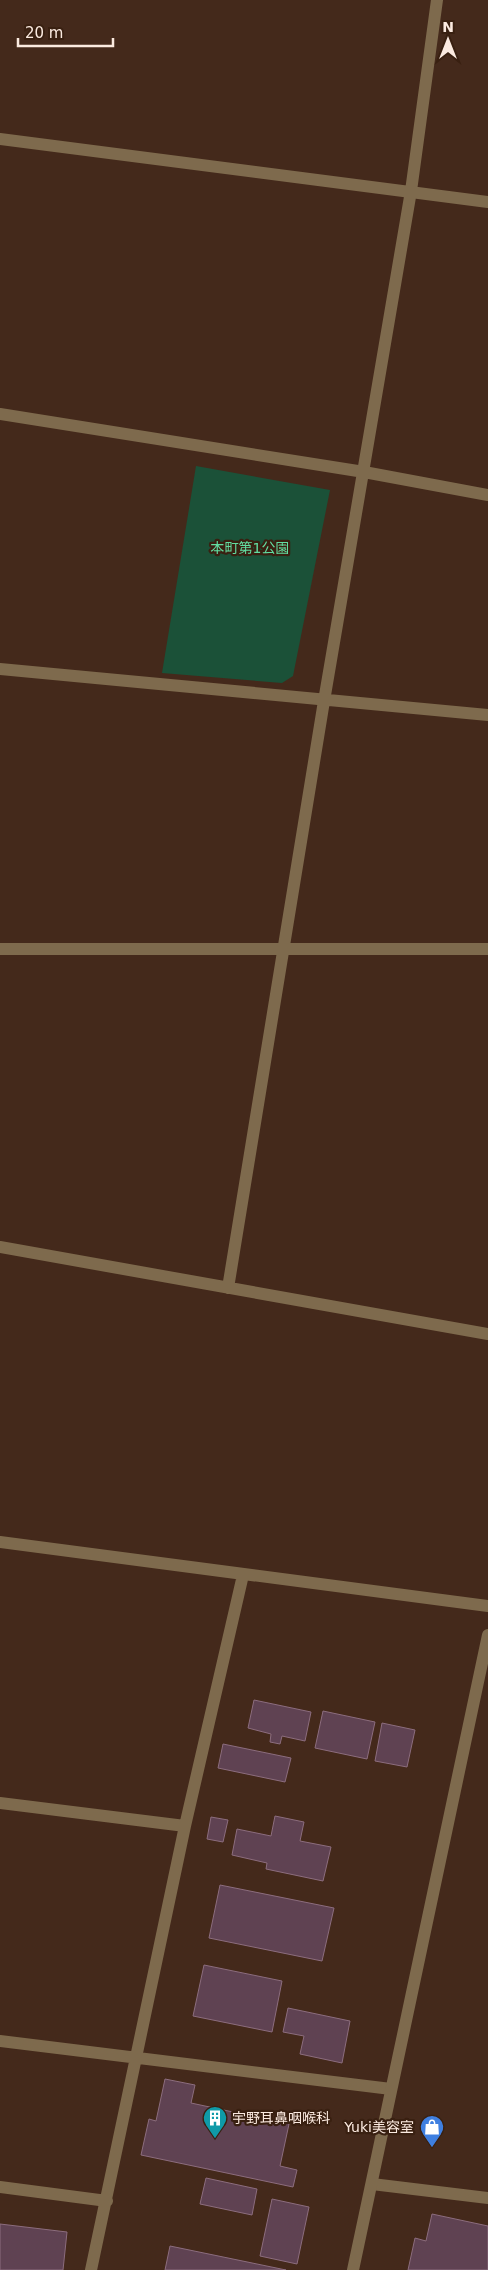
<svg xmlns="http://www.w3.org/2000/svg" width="488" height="2270" font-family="'DejaVu Sans','Noto Sans JP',sans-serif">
  <rect width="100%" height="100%" fill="#44291b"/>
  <!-- green -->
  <path fill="#1b5138" d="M196 466 330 490 293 676 282 683 162 673Z"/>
  <!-- building -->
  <path fill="#5f4252" stroke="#8c6d7e" d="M254 1700 311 1712 305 1741 282 1736 280 1744 270 1742 271 1734 248 1728Z
    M323 1711 375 1722 367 1759 315 1748Z
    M382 1723 415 1730 407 1767 375 1761Z
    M223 1744 291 1758 285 1782 218 1768Z
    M275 1816 304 1822 300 1841 331 1847 323 1881 266 1869 267 1863 232 1855 237 1829 271 1836Z
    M211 1817 228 1820 223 1842 207 1839Z
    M220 1885 334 1908 322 1961 209 1938Z
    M204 1965 282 1981 272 2032 193 2016Z
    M288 2008 350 2021 342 2063 300 2054 304 2036 283 2032Z
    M165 2079 195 2085 191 2103 289 2124 280 2166 297 2170 293 2187 141 2155 149 2119 156 2121Z
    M206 2178 257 2189 252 2215 200 2204Z
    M272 2199 309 2207 297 2264 260 2256Z
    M432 2214 488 2226V2270H408L415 2238 426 2241Z
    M0 2224 67 2232 63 2270H0Z
    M170 2246 286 2270H165Z"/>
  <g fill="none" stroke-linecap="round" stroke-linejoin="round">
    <!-- minor -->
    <path stroke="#7e6a4d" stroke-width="12" d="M0 139 488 202
      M0 414 364 472 488 495
      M0 669 488 715
      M0 949H488
      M0 1247 488 1334
      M228 1288 324 701 411 191 437 0
      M0 1542 488 1606
      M0 1803 185 1826
      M0 2041 391 2089
      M372 2184 488 2198
      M0 2187 107 2201
      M91 2270 185 1826 243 1575"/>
    <!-- tertiary -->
    <path stroke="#7e6a4d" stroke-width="12" d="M353 2270 488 1635"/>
  </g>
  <!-- icons -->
  <defs>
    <g id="building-pin" transform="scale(1.25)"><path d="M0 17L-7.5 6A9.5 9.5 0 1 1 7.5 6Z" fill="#0f9aa8" stroke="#392011"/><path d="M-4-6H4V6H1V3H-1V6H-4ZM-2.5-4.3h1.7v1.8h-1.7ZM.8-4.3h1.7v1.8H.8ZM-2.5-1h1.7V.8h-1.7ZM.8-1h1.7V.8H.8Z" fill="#fff"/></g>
    <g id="shop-pin" transform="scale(1.25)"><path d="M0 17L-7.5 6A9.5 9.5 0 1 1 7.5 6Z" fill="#3f7fe0" stroke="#392011"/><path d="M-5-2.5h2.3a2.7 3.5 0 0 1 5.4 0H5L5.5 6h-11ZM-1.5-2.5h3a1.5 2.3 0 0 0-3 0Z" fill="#fff"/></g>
  </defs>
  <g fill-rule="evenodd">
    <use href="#building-pin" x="215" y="2118"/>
    <use href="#shop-pin" x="432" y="2127"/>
  </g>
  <g text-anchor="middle" stroke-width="4.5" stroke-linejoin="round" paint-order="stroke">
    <!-- park labels -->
    <g font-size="14" fill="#62dda1" stroke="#392011">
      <text x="250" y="553">本町第1公園</text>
    </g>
    <!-- poi labels -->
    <g font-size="14" fill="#fbeae0" stroke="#392011" text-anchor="start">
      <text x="232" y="2123">宇野耳鼻咽喉科</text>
      <text x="414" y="2132" text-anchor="end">Yuki美容室</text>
    </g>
  </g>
  <!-- north arrow -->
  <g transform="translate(448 40)" stroke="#392011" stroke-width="4" paint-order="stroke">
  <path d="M0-4L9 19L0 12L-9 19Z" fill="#fbeae0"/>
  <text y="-8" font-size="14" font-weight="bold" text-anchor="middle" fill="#fbeae0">N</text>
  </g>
  <!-- scale -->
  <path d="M18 38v8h95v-8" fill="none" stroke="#fbeae0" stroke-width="2.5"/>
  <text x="25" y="38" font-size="15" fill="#fbeae0" stroke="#392011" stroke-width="4" paint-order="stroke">20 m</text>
</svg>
